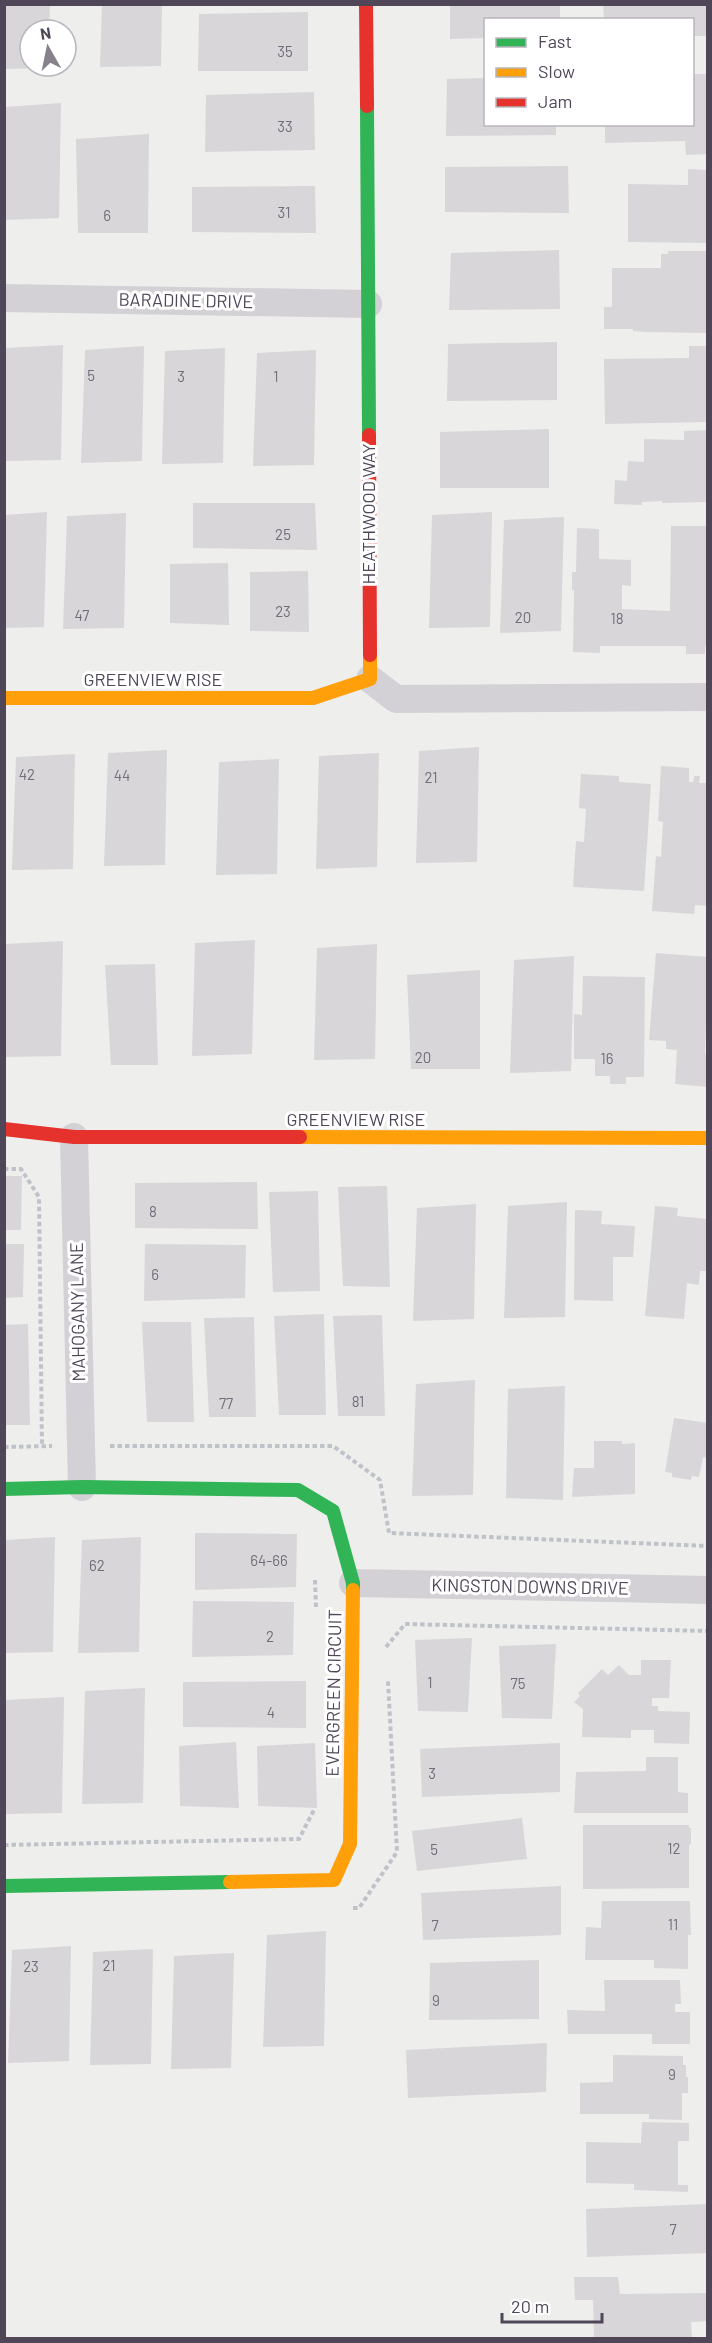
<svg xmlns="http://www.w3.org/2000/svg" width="712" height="2343" font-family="Barlow,sans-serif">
  <rect width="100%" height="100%" fill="#eeeeed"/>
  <!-- building -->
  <path fill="#d8d6d9" d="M4 4H50L49 30H30V66H49L48 68 4 69Z
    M102 4H162L161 66 100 67Z
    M450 4H560V20H486V38L450 39Z
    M603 4H708V36H692V20H604Z
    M308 12V71H198L199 14Z
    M692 74H708V154L686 155 685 141 605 143V124H692Z
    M486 78V124H556V135L446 136 447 79Z
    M314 92 315 150 205 152 206 95Z
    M61 103 59 218 4 220V107Z
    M149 134 148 233H78L76 139Z
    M568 166 569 213 445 212V167Z
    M688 169 708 170V243L628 242V184L688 185Z
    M315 186 316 233 192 232V187Z
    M559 250 560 309 449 310 451 253Z
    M668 251H708V333L645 332 633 331V329H604V307H612V268H661V254H668Z
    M557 342V400L447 401 448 344Z
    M63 345 61 460 4 461V348Z
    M144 346 142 461 81 463 85 350Z
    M689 346H708V422L605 424 604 359 689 358Z
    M225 348 223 463 162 464 165 351Z
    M316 350 314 465 253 466 257 353Z
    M549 429V488H440V432Z
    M708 430V502L662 503V501L642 502V505L614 504 615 480 627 481 628 461 644 462V439L684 440V431Z
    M193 503H315L317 550 193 548Z
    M47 512 44 627 4 628V515Z
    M492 512 490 627 429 628 432 515Z
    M126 513 124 628 63 629 67 516Z
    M564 517 561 631 500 633 504 520Z
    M671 526H708V646H705V654H686V646H600V653L573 652 574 590H572V572H576L577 528 599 529V559L631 560V586L622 585V609L670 611Z
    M228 563 229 625 170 623V564Z
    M308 571 309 632 250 631V572Z
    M479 747 477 862 416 863 419 751Z
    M167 750 165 865 104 866 108 753Z
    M379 753 377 867 316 869 319 756Z
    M75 754 73 869 12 870 16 757Z
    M279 759 277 874 216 875 219 762Z
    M661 766 689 768V782H693L694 776H700L699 783H708V906L695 905 694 914 652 911 656 856 661 857 663 822 658 821Z
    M581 774 619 776V782L651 784 644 891 573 887 576 841 584 842 586 809 579 808Z
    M255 940 252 1054 192 1056 195 943Z
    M63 941 61 1056 4 1057V944Z
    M377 944 375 1059 314 1060 317 948Z
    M656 953 708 957 705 1054H708V1087L675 1084 677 1050 666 1049V1041L649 1040Z
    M574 956 571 1071 510 1073 514 960Z
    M155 964 158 1065H111L105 965Z
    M480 970V1069H411L407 975Z
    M583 976 645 977 644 1077H626V1084H610V1076H595V1059H574V1014L582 1015Z
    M4 1176H22L21 1230H4Z
    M257 1182 258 1229 135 1228V1183Z
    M387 1186 390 1287 343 1286 338 1187Z
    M318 1191 320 1291 273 1292 269 1192Z
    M567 1202 565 1317 504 1318 508 1206Z
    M476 1204 474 1319 413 1321 417 1208Z
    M655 1206 678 1208 677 1216 708 1219V1271H700L699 1285 687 1283 684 1319 645 1316Z
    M575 1210 602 1211 601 1224 635 1226 633 1257H613V1301L574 1300Z
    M4 1244H24L23 1297 4 1298Z
    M145 1244 246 1245 245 1298 144 1301Z
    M324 1314 326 1415H279L274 1316Z
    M382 1315 385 1416H338L333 1316Z
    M254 1317 256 1417H209L204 1318Z
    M142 1322H191L194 1422H147Z
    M28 1324 30 1425H4V1325Z
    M475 1380 473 1495 412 1496 416 1384Z
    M565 1386 563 1500 506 1498 508 1389Z
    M674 1418 708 1423V1458L703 1457 699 1477 692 1476 691 1480 672 1477V1473L665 1472Z
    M594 1441H622V1444L635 1443V1494L572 1497 574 1468H594Z
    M195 1533 297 1534 296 1587 195 1590Z
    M55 1537 53 1652 4 1653V1540Z
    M141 1537 139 1652 78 1653 82 1540Z
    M193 1601 294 1602 293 1655 192 1657Z
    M472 1638 468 1712 418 1711 415 1640Z
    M556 1644 552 1719 502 1718 499 1646Z
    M641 1660H671L669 1698H652V1706H658V1711L690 1712 689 1744 654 1743V1730H631V1738L582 1737 583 1709 574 1702 580 1696 578 1693 602 1669 608 1675 619 1665 629 1675H641Z
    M306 1681V1728L183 1727V1682Z
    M145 1688 143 1803 82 1804 85 1691Z
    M64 1697 62 1813 4 1814V1700Z
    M236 1742 239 1808 180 1806 179 1746Z
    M315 1743 317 1808 258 1806 257 1746Z
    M560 1743V1792L422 1797 420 1749Z
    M646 1757H678V1792L688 1793V1813H574L576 1772 646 1771Z
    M522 1818 527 1859 417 1871 412 1831Z
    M583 1825H689V1828H691V1844L689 1845V1888L583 1889Z
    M561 1886V1935L423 1940 421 1893Z
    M602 1901H690L691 1935H688V1969L654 1968V1960H585L586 1927 601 1928Z
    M326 1931 324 2046 263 2047 267 1935Z
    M71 1946 69 2061 8 2063 12 1950Z
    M153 1949 151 2064 90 2065 93 1952Z
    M234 1953 231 2068 171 2069 174 1956Z
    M539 1960V2019L429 2020 430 1963Z
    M604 1980H680L681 2004H675V2012H690V2044H652V2034H568L567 2010 605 2011Z
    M547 2043 546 2092 408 2098 406 2050Z
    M613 2055 683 2056V2065H686V2077H688V2093H682V2120L649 2119V2114H580V2083L613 2082Z
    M642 2122 689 2123V2141H678V2185H688V2192L634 2190V2184L586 2183V2142L641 2143Z
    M708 2204V2253L587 2257 586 2209Z
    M574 2277H618L620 2294 708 2293V2321L691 2322 692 2338H594L593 2300H575Z"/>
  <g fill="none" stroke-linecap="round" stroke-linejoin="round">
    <!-- path -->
    <path stroke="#bfc3c9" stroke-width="4" stroke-dasharray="4.5 3" stroke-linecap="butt" d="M4 1169H21L39 1197 42 1446
      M110 1446H333L380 1480 389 1533 708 1546
      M4 1447 52 1446
      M315 1580 316 1608
      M386 1647 405 1624 708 1631
      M4 1845 299 1839 315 1808
      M353 1908H359L397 1852 388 1681"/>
    <!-- street -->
    <path stroke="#d3d1d5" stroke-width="28" d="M4 298 368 304
      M370 679 396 699 708 697
      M74 1137 82 1487
      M353 1583 708 1590"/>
    <!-- fast -->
    <path stroke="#30b455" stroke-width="14" d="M367 106 369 435
      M4 1489 82 1487 298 1490 333 1511 353 1583V1590
      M4 1886 230 1882"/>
    <!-- slow -->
    <path stroke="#ff9f0a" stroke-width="14" d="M4 698H313L370 679V655
      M300 1137 708 1138
      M230 1882 334 1880 350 1844 353 1590"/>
    <!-- jam -->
    <path stroke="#e5322d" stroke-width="14" d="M366 4 367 106
      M369 435 370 655
      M4 1129 74 1137H300"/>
  </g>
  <g text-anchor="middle" stroke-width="6" stroke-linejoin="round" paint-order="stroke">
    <!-- number labels -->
    <g font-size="15" fill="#736c7a">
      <text x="285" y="57">35</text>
      <text x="285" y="132">33</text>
      <text x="284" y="218">31</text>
      <text x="107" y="221">6</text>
      <text x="91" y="381">5</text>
      <text x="181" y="382">3</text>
      <text x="276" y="382">1</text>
      <text x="283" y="540">25</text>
      <text x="283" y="617">23</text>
      <text x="82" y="621">47</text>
      <text x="523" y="623">20</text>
      <text x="617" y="624">18</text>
      <text x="27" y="780">42</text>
      <text x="122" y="781">44</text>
      <text x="431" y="783">21</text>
      <text x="423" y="1063">20</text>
      <text x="607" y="1064">16</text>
      <text x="153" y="1217">8</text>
      <text x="155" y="1280">6</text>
      <text x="358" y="1407">81</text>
      <text x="226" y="1409">77</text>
      <text x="269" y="1566">64-66</text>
      <text x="97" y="1571">62</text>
      <text x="270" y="1642">2</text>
      <text x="430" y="1688">1</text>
      <text x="518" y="1689">75</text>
      <text x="271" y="1718">4</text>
      <text x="432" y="1779">3</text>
      <text x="674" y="1854">12</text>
      <text x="434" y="1855">5</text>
      <text x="673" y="1930">11</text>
      <text x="435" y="1931">7</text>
      <text x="109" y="1971">21</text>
      <text x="31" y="1972">23</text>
      <text x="436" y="2006">9</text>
      <text x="672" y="2080">9</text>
      <text x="673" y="2235">7</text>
    </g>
    <!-- street labels -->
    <g font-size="18" fill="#4f4658" stroke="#fff">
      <text transform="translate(186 301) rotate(1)" y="6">BARADINE DRIVE</text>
      <text transform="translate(369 514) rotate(-90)" y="6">HEATHWOOD WAY</text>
      <text x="153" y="686">GREENVIEW RISE</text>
      <text x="356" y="1126">GREENVIEW RISE</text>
      <text transform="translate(78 1312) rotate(-91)" y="6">MAHOGANY LANE</text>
      <text transform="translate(530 1587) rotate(1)" y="6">KINGSTON DOWNS DRIVE</text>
      <text transform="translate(334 1693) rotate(-89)" y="6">EVERGREEN CIRCUIT</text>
    </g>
  </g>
  <!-- border -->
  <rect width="712" height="2343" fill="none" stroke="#4f4658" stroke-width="12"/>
  <!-- legend -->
  <rect x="484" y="18" width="210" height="108" fill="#ffffff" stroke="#b9b5bc" stroke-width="1.5"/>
  <rect x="496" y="38" width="30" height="9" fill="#30b455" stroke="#b9b5bc" stroke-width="1.5"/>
  <text x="538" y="48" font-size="18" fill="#4f4658">Fast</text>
  <rect x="496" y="68" width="30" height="9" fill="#ff9f0a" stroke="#b9b5bc" stroke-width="1.5"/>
  <text x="538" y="78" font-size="18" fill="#4f4658">Slow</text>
  <rect x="496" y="98" width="30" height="9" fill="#e5322d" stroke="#b9b5bc" stroke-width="1.5"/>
  <text x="538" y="108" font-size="18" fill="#4f4658">Jam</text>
  <!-- north arrow -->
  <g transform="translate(48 48) rotate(351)"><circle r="28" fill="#ffffff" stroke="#b9b5bc" stroke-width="1.5"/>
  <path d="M0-4.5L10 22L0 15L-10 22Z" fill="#87818c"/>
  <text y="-9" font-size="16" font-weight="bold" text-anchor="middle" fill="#4f4658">N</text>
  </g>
  <!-- scale -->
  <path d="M502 2313v9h100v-9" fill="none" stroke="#4f4658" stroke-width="3"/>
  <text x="511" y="2313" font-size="18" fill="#4f4658" stroke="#ffffff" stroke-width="4.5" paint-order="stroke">20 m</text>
</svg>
